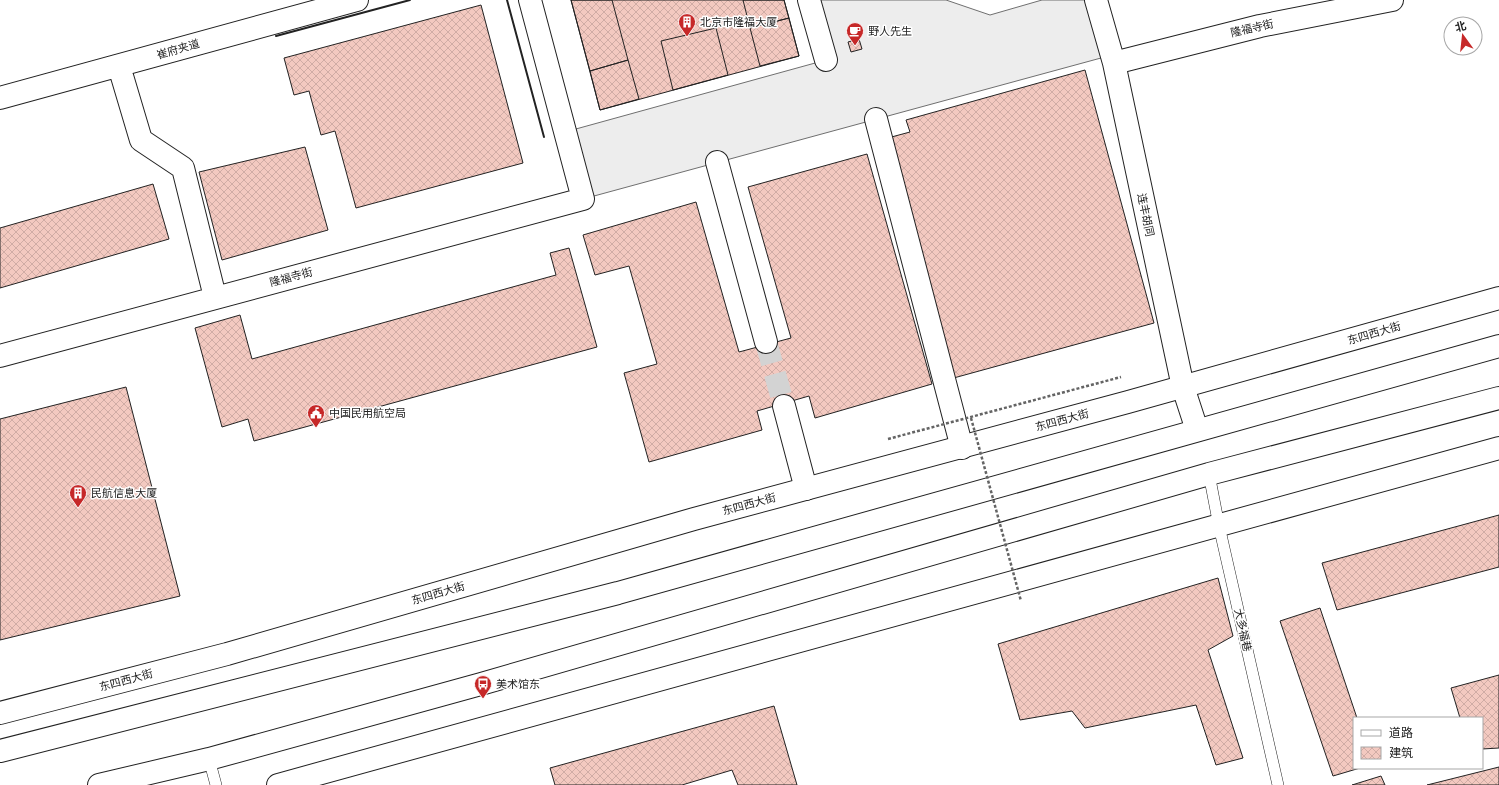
<svg xmlns="http://www.w3.org/2000/svg" width="1499" height="785" font-family="'Open Sans','Noto Sans SC',sans-serif">
  <defs>
    <pattern id="building-cross-hatch" width="8" height="8" patternUnits="userSpaceOnUse"><rect width="8" height="8" fill="#f3c9c0"/><path d="M0 0l8 8M0 8l8-8" fill="none" stroke="#d0aca5"/></pattern>
  </defs>
  <rect width="100%" height="100%" fill="#fff"/>
  <!-- parking -->
  <path fill="#ededed" stroke="#6f6f6f" d="M821 0H946L990 15 1042 0H1096L1112 55 583 199 565 132 826 60 810 3Z"/>
  <!-- building -->
  <path fill="url(#building-cross-hatch)" stroke="#222" d="M571 0H784L799 56 600 110Z
    M571 0H612L628 60 590 71Z
    M743 0H784L789 18 750 28Z
    M481 5 523 163 356 208 335 131 321 135 309 91 294 95 284 58Z
    M789 18 799 56 760 66 750 28Z
    M716 28 728 75 673 90 661 41Z
    M859 39 862 49 851 52 848 42Z
    M628 60 639 99 600 110 590 71Z
    M1085 70 1154 323 950 379 884 139 910 132 906 120Z
    M305 147 328 230 222 260 199 172Z
    M867 154 932 384 815 418 809 396 757 411 762 430 649 462 624 373 657 364 629 266 595 275 583 235 696 202 739 352 791 338 748 187Z
    M153 184 169 239 0 288V228Z
    M569 248 597 347 254 441 248 419 222 427 195 328 240 315 252 359 556 275 550 253Z
    M126 387 180 596 0 640V419Z
    M1499 515V567L1337 610 1322 563Z
    M1218 578 1233 636 1208 650 1243 758 1216 765 1196 705 1085 728 1072 711 1020 720 998 644Z
    M1320 608 1357 718H1354V768H1360L1333 776 1280 621Z
    M1499 675V748L1482 749V718H1460L1451 688Z
    M774 706 797 785H738L732 770 682 785H555L550 768Z
    M1499 767V785H1427Z
    M1381 776 1385 785H1352Z"/>
  <g fill="none" stroke-linecap="round" stroke-linejoin="round">
    <!-- street-tunnel -->
    <path stroke="#d3d3d3" stroke-width="22" stroke-dasharray="22 11" stroke-linecap="butt" d="M766 342 784 406"/>
    <!-- lane casing -->
    <g stroke="#222" stroke-width="12">
      <path id="lane" d="M1209 474 1219 526 1278 785
        M209 759 216 785"/>
    </g>
    <!-- street casing -->
    <g stroke="#222" stroke-width="24">
      <path id="street" d="M809 0 826 60
        M1096 0 1114 63 1183 387 1197 430
        M1114 63 1260 26 1392 0
        M119 66 141 140 183 168 215 297
        M0 98 357 0
        M876 119 962 448
        M717 162 766 342
        M0 356 583 199 530 0
        M784 406 806 489"/>
    </g>
    <!-- secondary casing -->
    <g stroke="#222" stroke-width="24">
      <path id="secondary" d="M0 713 227 654 694 519 1128 402 1499 298
        M278 785 1499 448"/>
    </g>
    <!-- primary casing -->
    <g stroke="#222" stroke-width="24">
      <path id="primary" d="M0 751 618 593 1499 346
        M99 785 209 759 481 684 1209 474 1499 398"/>
    </g>
    <!-- lane -->
    <use href="#lane" stroke="#fff" stroke-width="11"/>
    <!-- street -->
    <use href="#street" stroke="#fff" stroke-width="22"/>
    <!-- secondary -->
    <use href="#secondary" stroke="#fff" stroke-width="22"/>
    <!-- primary -->
    <use href="#primary" stroke="#fff" stroke-width="22"/>
    <!-- path-bridge -->
    <path stroke="#646464" stroke-width="2.5" stroke-dasharray="3 2" stroke-linecap="butt" d="M971 418 1021 601
      M888 439 1121 377"/>
    <!-- wall -->
    <path stroke="#222" stroke-width="2" d="M507 0 544 137
      M276 36 410 0"/>
  </g>
  <!-- icons -->
  <defs>
    <g id="building-pin" transform="scale(0.9)"><path d="M0 17L-7.5 6A9.5 9.5 0 1 1 7.5 6Z" fill="#c62828" stroke="#fff"/><path d="M-4-6H4V6H1V3H-1V6H-4ZM-2.5-4.3h1.7v1.8h-1.7ZM.8-4.3h1.7v1.8H.8ZM-2.5-1h1.7V.8h-1.7ZM.8-1h1.7V.8H.8Z" fill="#fff"/></g>
    <g id="cafe-pin" transform="scale(0.9)"><path d="M0 17L-7.5 6A9.5 9.5 0 1 1 7.5 6Z" fill="#c62828" stroke="#fff"/><path d="M-5.5-4.5H6V0H3Q3 3.5 0 3.5H-2.5Q-5.5 3.5-5.5 0ZM3-3.2v2h1.7v-2ZM-6 4.5H4V6H-6Z" fill="#fff"/></g>
    <g id="civic-pin" transform="scale(0.9)"><path d="M0 17L-7.5 6A9.5 9.5 0 1 1 7.5 6Z" fill="#c62828" stroke="#fff"/><path d="M-.6-6.5H3V-4.5H.6V-3L4-1V1h2V6H-6V1h2V-1L-.6-3ZM-1.2 2.5V6h2.4V2.5Z" fill="#fff"/></g>
    <g id="bus-pin" transform="scale(0.9)"><path d="M0 17L-7.5 6A9.5 9.5 0 1 1 7.5 6Z" fill="#c62828" stroke="#fff"/><path d="M-5-6H5V4H4V6H2V4H-2V6H-4V4H-5ZM-3.5-4V0h7V-4ZM-3.5 1.2v1.5H-2V1.2ZM2 1.2v1.5H3.5V1.2Z" fill="#fff"/></g>
  </defs>
  <g fill-rule="evenodd">
    <use href="#building-pin" x="687" y="22"/>
    <use href="#cafe-pin" x="855" y="31"/>
    <use href="#civic-pin" x="316" y="413"/>
    <use href="#building-pin" x="78" y="493"/>
    <use href="#bus-pin" x="483" y="684"/>
  </g>
  <g text-anchor="middle" stroke-width="3" stroke-linejoin="round" paint-order="stroke">
    <!-- poi labels -->
    <g font-size="11" fill="#222" stroke="#fff" text-anchor="start">
      <text x="700" y="26">北京市隆福大厦</text>
      <text x="868" y="35">野人先生</text>
      <text x="329" y="417">中国民用航空局</text>
      <text x="91" y="497">民航信息大厦</text>
      <text x="496" y="688">美术馆东</text>
    </g>
    <!-- street labels -->
    <g font-size="11" fill="#222" stroke="#fff">
      <text transform="translate(1252 28) rotate(-13)" y="4">隆福寺街</text>
      <text transform="translate(178 49) rotate(-16)" y="4">崔府夹道</text>
      <text transform="translate(1146 215) rotate(78)" y="4">连丰胡同</text>
      <text transform="translate(291 277) rotate(-15)" y="4">隆福寺街</text>
      <text transform="translate(1374 333) rotate(-16)" y="4">东四西大街</text>
      <text transform="translate(1062 420) rotate(-15)" y="4">东四西大街</text>
      <text transform="translate(749 504) rotate(-15)" y="4">东四西大街</text>
      <text transform="translate(438 593) rotate(-16)" y="4">东四西大街</text>
      <text transform="translate(1243 630) rotate(77)" y="4">大多福巷</text>
      <text transform="translate(126 680) rotate(-15)" y="4">东四西大街</text>
    </g>
  </g>
  <!-- legend -->
  <rect x="1353" y="717" width="130" height="52" fill="#ffffff" stroke="#a7a7a7"/>
  <rect x="1361" y="730" width="20" height="6" fill="#ffffff" stroke="#a7a7a7"/>
  <text x="1389" y="737" font-size="12" fill="#222222">道路</text>
  <rect x="1361" y="747" width="20" height="12" fill="url(#building-cross-hatch)" stroke="#a7a7a7"/>
  <text x="1389" y="757" font-size="12" fill="#222222">建筑</text>
  <!-- north arrow -->
  <g transform="translate(1463 36) rotate(345)"><circle r="19" fill="#ffffff" stroke="#a7a7a7"/>
  <path d="M0-3L7 15L0 10L-7 15Z" fill="#c62828"/>
  <text y="-6" font-size="11" font-weight="bold" text-anchor="middle" fill="#222222">北</text>
  </g>
</svg>
